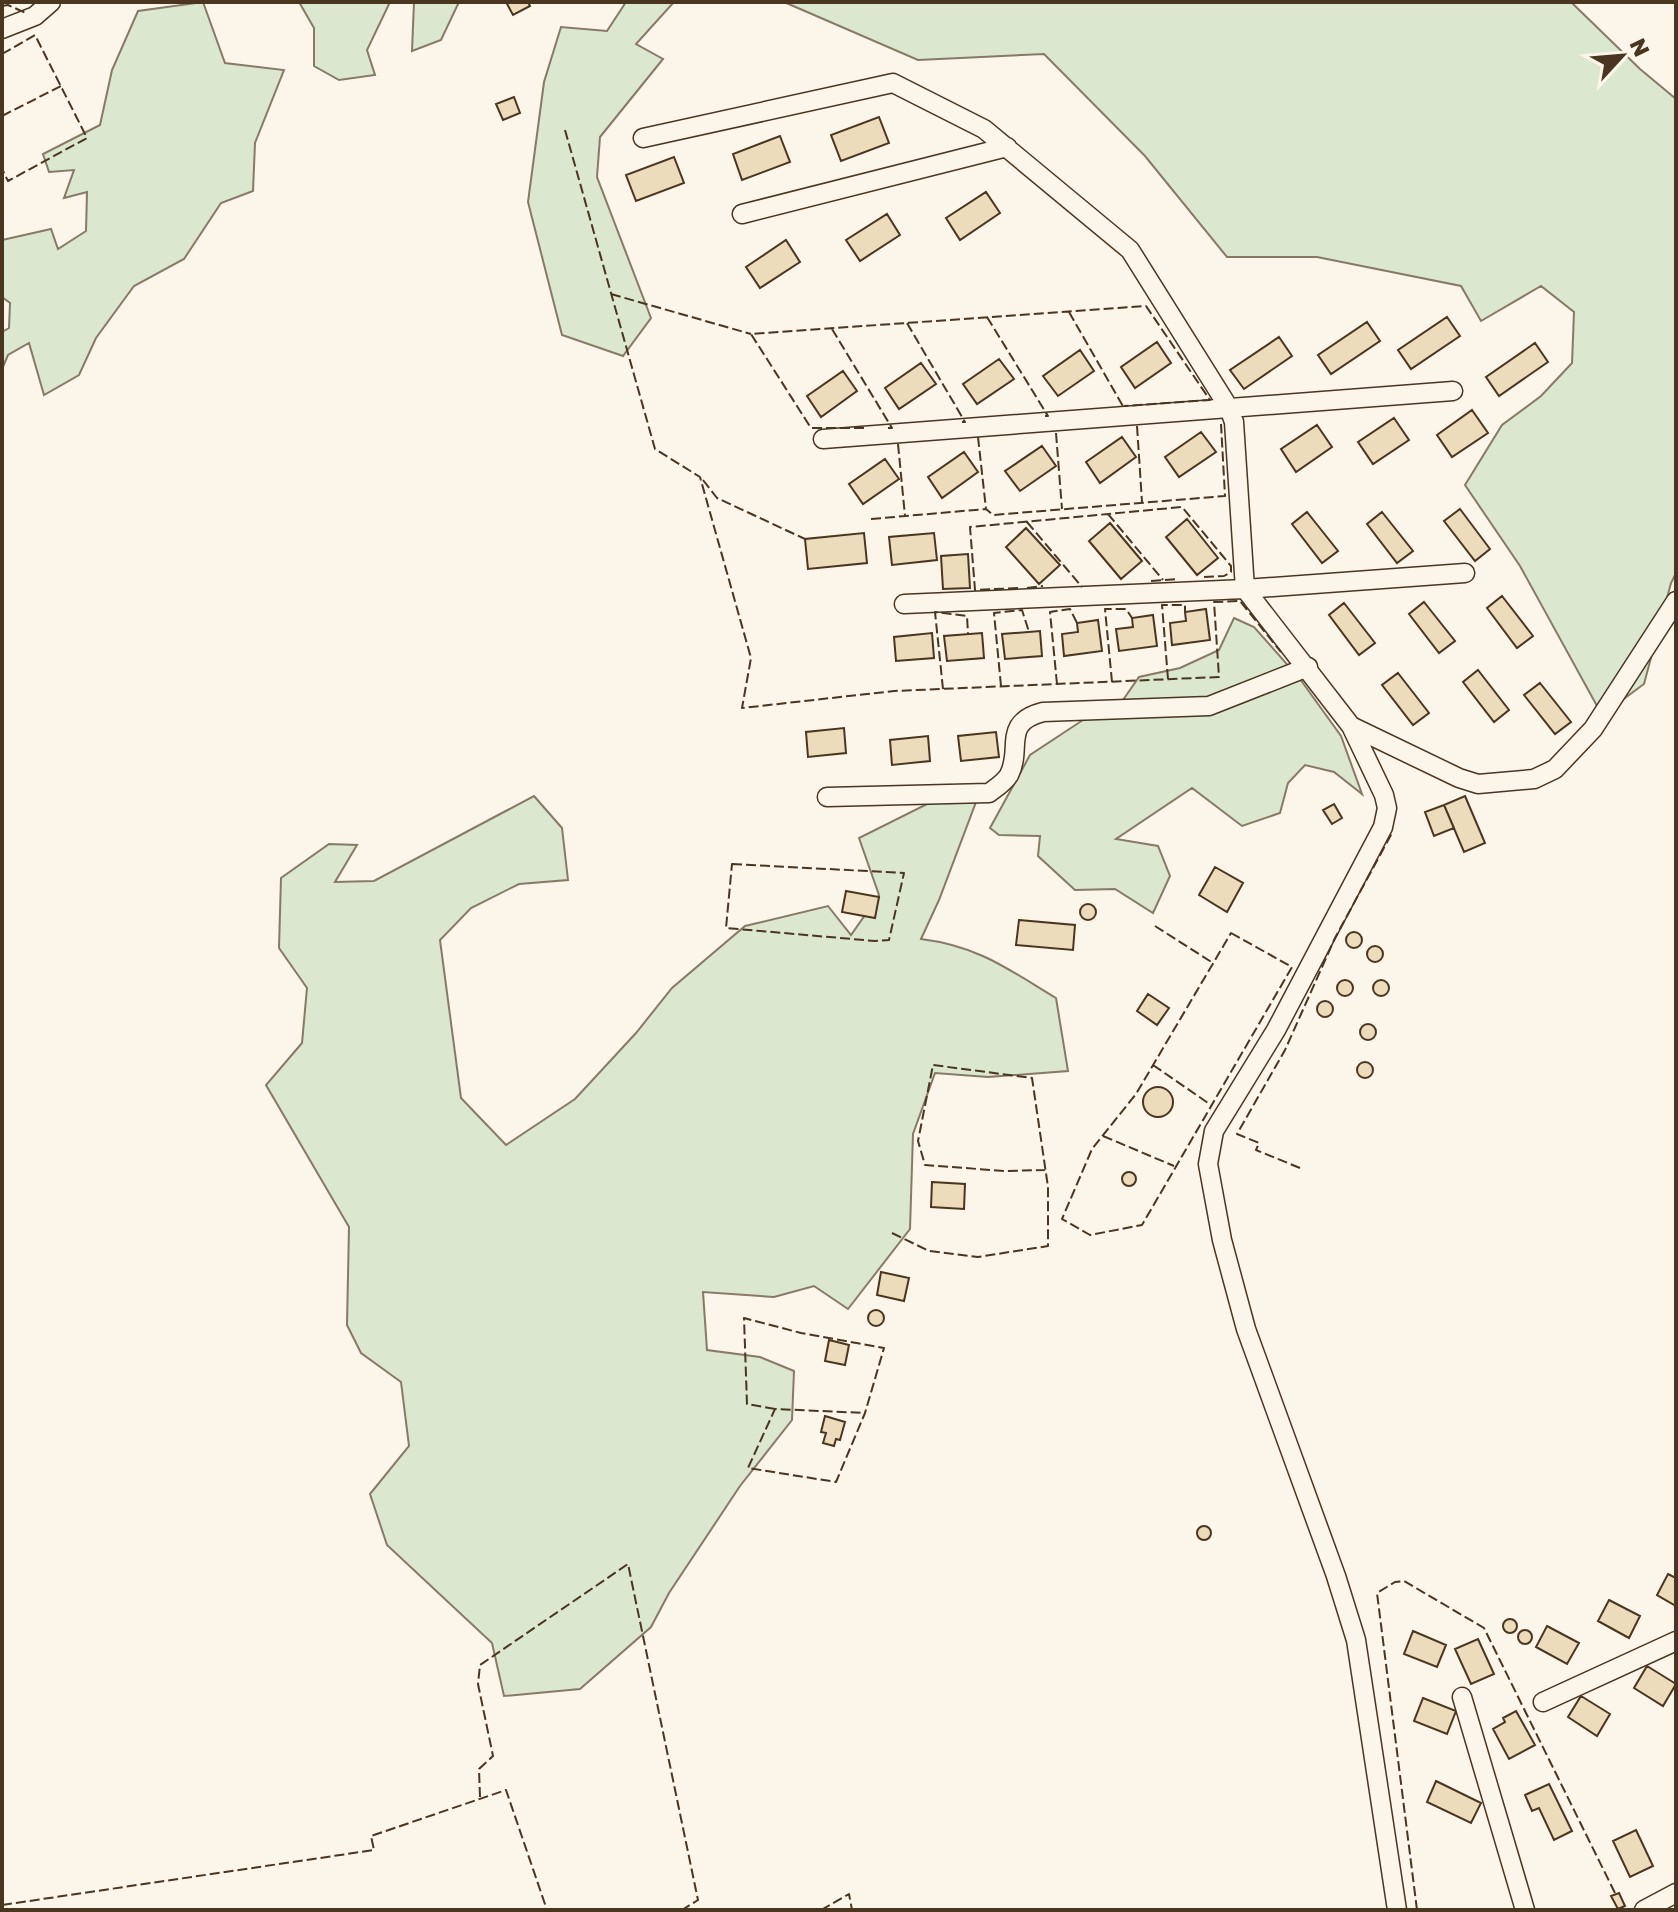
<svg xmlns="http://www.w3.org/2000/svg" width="1678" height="1912" font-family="'Golos Text',sans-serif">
  <rect width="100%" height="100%" fill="#fbf6e9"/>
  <!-- green -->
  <path fill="#dce7d0" stroke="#887966" stroke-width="2" d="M203 2 225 63 284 70 255 143 253 191 221 203 184 259 134 286 96 338 79 375 44 395 29 343 8 355 2 369V332L9 328 10 303 2 297V240L51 229 58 249 86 231 87 192 64 198 74 170 49 172 43 154 100 125 112 70 138 11Z
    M299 2H390L367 50 375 75 339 80 314 66V28Z
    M414 2H459L441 40 412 51Z
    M626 2H674L636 44 663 59 600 137 597 177 651 318 623 356 562 335 528 202 544 82 561 27 607 31Z
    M784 2H1571L1640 69 1676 99V573L1671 583 1644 684 1602 715 1520 566 1465 485 1502 425 1541 396 1572 363 1574 312 1541 286 1481 321 1461 286 1317 257H1227L1145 156 1044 54 918 60Z
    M1234 618 1254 627 1300 679 1341 736 1362 794 1334 772 1305 765 1288 783 1280 813 1242 826 1192 788 1116 839 1158 846 1170 876 1153 913 1115 889 1075 890 1038 856 1040 836 999 835 990 828 1030 755 1089 716 1123 700 1139 677 1180 668 1219 650Z
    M534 796 562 828 568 880 519 884 471 908 440 940 461 1098 506 1145 575 1099 636 1033 672 988 745 926 828 906 851 935 879 895 859 838 941 797 976 802 939 900 921 939C978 946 1008 969 1056 998L1068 1071 988 1077 935 1073 913 1134 910 1229 848 1309 814 1286 774 1297 703 1292 707 1350 760 1357 794 1371 792 1420 740 1486 669 1593 651 1627 580 1689 504 1696 492 1643 387 1545 370 1494 409 1446 401 1382 361 1353 347 1325 349 1227 266 1085 302 1043 307 988 279 948 281 878 329 844 357 845 335 882 374 881Z"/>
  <!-- building -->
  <path fill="#ecdcbc" stroke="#4a3520" stroke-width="2" d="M506 2H528L530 6 513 15Z
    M514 97 520 113 503 120 496 104Z
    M879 117 889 143 841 161 831 135Z
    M780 136 790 162 742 180 733 154Z
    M674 157 684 183 636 201 626 175Z
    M986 192 1000 213 960 240 946 218Z
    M887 214 900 235 860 261 846 240Z
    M786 240 800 262 760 288 746 267Z
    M1447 317 1460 336 1411 369 1398 350Z
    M1367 322 1380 341 1331 374 1318 355Z
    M1279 337 1292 356 1244 389 1230 370Z
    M1157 342 1171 363 1135 388 1121 367Z
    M1535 343 1548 362 1499 396 1486 377Z
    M1080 350 1094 371 1058 396 1043 376Z
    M999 359 1014 379 977 404 963 384Z
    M921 363 936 384 899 409 885 388Z
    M843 371 857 391 821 417 807 396Z
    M1472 410 1488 433 1452 457 1437 435Z
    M1394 418 1409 440 1373 464 1358 442Z
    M1317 425 1332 447 1296 472 1281 449Z
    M1201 432 1216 452 1179 477 1165 457Z
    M1122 437 1136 457 1100 483 1086 462Z
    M1042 446 1056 466 1020 491 1005 471Z
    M964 452 978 472 942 498 928 477Z
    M885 459 899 479 863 504 849 484Z
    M1460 509 1490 549 1475 561 1444 521Z
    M1307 512 1338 551 1322 563 1292 524Z
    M1382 512 1413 551 1397 563 1367 524Z
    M1187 519 1218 558 1197 575 1166 537Z
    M1110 523 1142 561 1121 579 1089 541Z
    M1026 528 1060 565 1039 584 1006 547Z
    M864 533 867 563 808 569 805 539Z
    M934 533 937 560 892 565 889 537Z
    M968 554 970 588 943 589 941 556Z
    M1502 596 1533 636 1517 648 1487 608Z
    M1424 602 1455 641 1439 653 1409 614Z
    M1344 603 1375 643 1359 655 1329 615Z
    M1206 609 1210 640 1172 645 1170 623 1186 621 1185 612Z
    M1153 615 1157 646 1119 651 1116 629 1133 627 1132 618Z
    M1098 620 1102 651 1064 656 1062 634 1078 632 1077 623Z
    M1040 631 1042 656 1005 659 1002 634Z
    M932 633 934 658 896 661 894 637Z
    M982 633 984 658 947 661 944 636Z
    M1478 670 1509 710 1494 722 1463 682Z
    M1398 673 1429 713 1413 725 1382 685Z
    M1540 683 1571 722 1555 734 1524 695Z
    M844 728 846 753 808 757 806 732Z
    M996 732 999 757 961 761 958 736Z
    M928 736 930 761 892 765 890 740Z
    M1465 796 1485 843 1464 852 1444 805Z
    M1334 804 1342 818 1332 824 1323 810Z
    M1444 805 1454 828 1434 836 1425 812Z
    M1215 867 1243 883 1227 912 1199 895Z
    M846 891 879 897 875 918 842 912Z
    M1080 912a8 8 0 1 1 16 0a8 8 0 1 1-16 0Z
    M1019 920 1075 925 1073 950 1016 945Z
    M1346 940a8 8 0 1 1 16 0a8 8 0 1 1-16 0Z
    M1367 954a8 8 0 1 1 16 0a8 8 0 1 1-16 0Z
    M1373 988a8 8 0 1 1 16 0a8 8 0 1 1-16 0Z
    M1337 988a8 8 0 1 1 16 0a8 8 0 1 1-16 0Z
    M1148 994 1169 1008 1157 1025 1137 1011Z
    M1317 1009a8 8 0 1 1 16 0a8 8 0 1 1-16 0Z
    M1360 1032a8 8 0 1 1 16 0a8 8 0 1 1-16 0Z
    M1357 1070a8 8 0 1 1 16 0a8 8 0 1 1-16 0Z
    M1143 1102a15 15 0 1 1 30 0a15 15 0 1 1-30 0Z
    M1122 1179a7 7 0 1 1 14 0a7 7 0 1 1-14 0Z
    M932 1182 965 1184 964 1209 931 1207Z
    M881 1272 909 1278 904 1301 877 1295Z
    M868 1318a8 8 0 1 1 16 0a8 8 0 1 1-16 0Z
    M829 1340 849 1345 845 1365 825 1361Z
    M825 1416 845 1422 840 1440 836 1439 834 1446 823 1443 826 1433 821 1432Z
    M1197 1533a7 7 0 1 1 14 0a7 7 0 1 1-14 0Z
    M1668 1574 1676 1578V1606L1657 1595Z
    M1609 1600 1640 1616 1629 1638 1598 1621Z
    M1503 1626a7 7 0 1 1 14 0a7 7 0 1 1-14 0Z
    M1547 1626 1579 1643 1567 1664 1536 1647Z
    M1518 1637a7 7 0 1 1 14 0a7 7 0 1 1-14 0Z
    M1413 1631 1446 1645 1437 1667 1404 1654Z
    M1478 1639 1494 1674 1471 1684 1455 1649Z
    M1647 1666 1676 1684 1663 1706 1634 1688Z
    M1581 1696 1610 1714 1597 1736 1568 1717Z
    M1423 1698 1456 1711 1447 1734 1414 1721Z
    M1516 1711 1535 1745 1509 1759 1493 1729 1505 1722 1503 1718Z
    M1436 1781 1481 1803 1471 1823 1427 1802Z
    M1549 1784 1572 1831 1554 1840 1539 1808 1532 1811 1525 1795Z
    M1636 1830 1653 1866 1630 1877 1613 1841Z
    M1619 1893 1625 1906 1618 1909 1611 1896Z"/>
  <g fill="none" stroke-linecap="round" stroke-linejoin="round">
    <!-- street casing -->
    <g stroke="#4a3520" stroke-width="21">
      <path id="street" d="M2 29 35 16 51 2
        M643 138 893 83 984 129 1130 250 1229 408 1234 422 1245 589 1351 726 1384 795 1387 808 1383 827 1276 1030 1214 1131 1208 1164 1222 1240 1246 1329 1336 1576 1356 1640 1397 1910
        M742 214 1007 147
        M823 439 1453 391
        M904 604 1245 589 1465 573
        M1351 726 1459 778 1478 784 1534 779 1555 769 1593 729 1676 601
        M827 797 989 793C997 787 1004 783 1009 775 1023 748 1001 723 1043 712L1209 706 1308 667
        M1462 1697 1525 1910
        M1543 1702 1676 1641
        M1644 1910 1676 1893"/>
    </g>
    <!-- street -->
    <use href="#street" stroke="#fbf6e9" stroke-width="18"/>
    <!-- fence -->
    <path stroke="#4a3520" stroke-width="2" stroke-dasharray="10 4" stroke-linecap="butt" d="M2 6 8 5 28 14
      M2 54 35 35 87 138 8 181 2 169
      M2 116 61 86
      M565 130 655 449 700 477 751 658 742 708 894 691 1219 677 1214 602 1240 601 1281 652
      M611 294 751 334
      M1069 312 1124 408
      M987 317 1048 416H1045
      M907 323 965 422H962
      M832 329 892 428H888
      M1137 426 1142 502
      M864 428H811L751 334 1146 306 1210 400 1124 406
      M1056 433 1062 509
      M978 437 986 509
      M898 444 905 516
      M703 480 717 498 805 539
      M1108 514 1163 580
      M871 519 986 509 993 515 1225 496 1221 424
      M1027 522 1082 587
      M1151 581 1179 579
      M1018 588 975 590 970 527 1182 507 1231 566V572L1224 576 1204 577
      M1027 588 1043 586
      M1168 679 1162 605H1185V612
      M1112 682 1105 609H1126L1132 618
      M1057 684 1050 612 1070 609 1077 623
      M1001 686 994 613 1022 610 1029 632
      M943 689 935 612 967 616 968 634
      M732 864 904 873 889 940 875 941 726 928Z
      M1155 926 1213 963
      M1231 933 1292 967 1142 1225 1090 1235 1062 1219 1092 1149 1136 1094Z
      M1153 1065 1211 1105
      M1103 1136 1174 1166
      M1300 1168 1256 1150 1259 1143 1237 1134 1285 1050 1335 938 1392 833
      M892 1233 929 1251 978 1257 1048 1246V1187L1032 1078 933 1065 918 1141 925 1165 1004 1171 1045 1170
      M775 1409 747 1404 744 1318 801 1333 884 1348 865 1413 836 1482 748 1468 775 1409 865 1413
      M480 1797 479 1769 493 1756 478 1684 480 1665 628 1564 698 1900 682 1910
      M2 1905 374 1850 371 1836 506 1790 547 1910
      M821 1910 849 1894 852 1910
      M1417 1910 1377 1593 1395 1582 1404 1581 1484 1628 1615 1893"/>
  </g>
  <!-- border -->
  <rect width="1678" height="1912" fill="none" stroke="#4a3520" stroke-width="8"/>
  <!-- north arrow -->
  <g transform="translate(1622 56) rotate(64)" stroke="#fbf6e9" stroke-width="6" paint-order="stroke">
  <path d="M0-6L14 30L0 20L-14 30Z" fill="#4a3520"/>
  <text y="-12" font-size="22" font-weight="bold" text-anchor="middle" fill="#4a3520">N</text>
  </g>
</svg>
